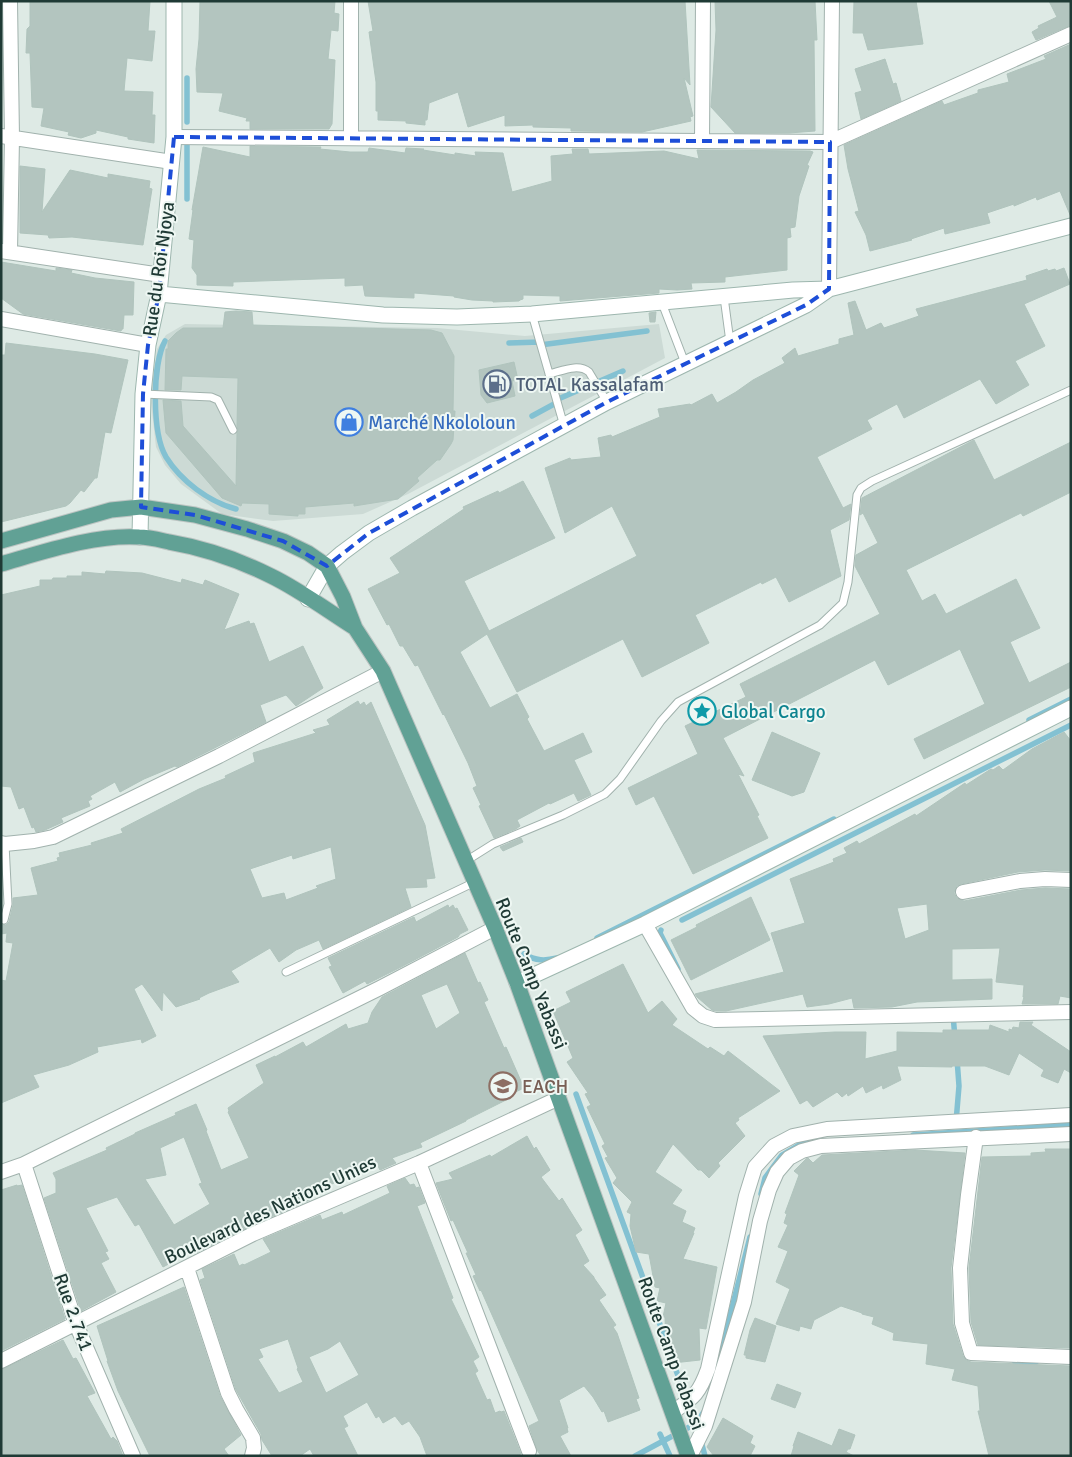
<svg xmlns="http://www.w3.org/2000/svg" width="1072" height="1457" font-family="Signika,sans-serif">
  <rect width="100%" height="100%" fill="#deeae5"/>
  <!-- built -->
  <path fill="#ccdad5" d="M185 324 437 328 525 336 659 324 665 358 408 494 363 514 273 521 222 514 181 484 165 465 156 447 151 403 152 385 157 349 166 335Z"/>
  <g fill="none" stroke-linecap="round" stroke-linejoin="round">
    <!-- stream -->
    <path stroke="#83c1d2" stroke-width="5.5" d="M187 78V122
      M187 199V142
      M165 341C152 365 152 433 166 457 181 481 209 502 236 509
      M509 343 540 342V345L647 331
      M532 416 556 403V400L623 371
      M1029 720 1071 699
      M682 920 1071 725
      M661 930 660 933 678 969
      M597 938 834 819
      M524 954C536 961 545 961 557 958
      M953 1015 955 1038
      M576 1094 666 1341
      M956 1122 959 1086 957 1059
      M913 1135 1071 1125
      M761 1194 765 1178 782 1155 804 1142 819 1141
      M667 1346 697 1427
      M719 1359 750 1237
      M1015 1362H1036
      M660 1434 670 1456
      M701 1441 705 1456
      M635 1456 697 1423 703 1413"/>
  </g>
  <!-- building -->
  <path fill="#b3c5bf" stroke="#b0c4bd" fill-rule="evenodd" d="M30 1H150L148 31H155L152 61 127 58 124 91 153 92 152 115H155L154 143 128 139V137L96 130V133L81 138 68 135 69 132 41 126 44 108 32 107 30 53H26L27 29 30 26Z
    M200 1H335L334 13 339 14 338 31 331 30 328 59 335 60 332 124 329 129H250V121H246L247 118 219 111 223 93 197 92 196 69 199 39Z
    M368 1H685L690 85 684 78 693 116 690 117 691 121 642 132 571 131V128L533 127V125L505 126V115L468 127 458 92 429 103 427 120H425V125L406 123V121L378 120V111H376V82L369 32 373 31Z
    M715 1H815L817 40H814L815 131 789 133H735L711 107 716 30Z
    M854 1H916L923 44 868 50 863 33H853Z
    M1049 1H1071V25L1036 40 1032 32 1039 28 1038 26 1057 17Z
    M1071 44V217L1060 191 1037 200 1036 197 1014 206V204L987 213 990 223 945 234 944 228 911 239 912 240 870 251 866 235 855 212 859 211 848 169 844 145 942 101 944 105 978 93V90L1009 82 1007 74 1046 59 1044 56Z
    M885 59 893 84 896 83 901 101 861 119 855 93 862 91 855 69Z
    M250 146 321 147 320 149 350 152H368L369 148 405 153 406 148 424 149 423 150 455 155V153L476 156 475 152 503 153 512 192 552 181 551 156 573 154 572 149H588L589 154 664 151 699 159 697 150 810 151 813 152 807 165 809 166 799 196 795 227 790 228 791 237 787 238V270L725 277V282L691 283 692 289 677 290 659 289V293L560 301V296L523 295V299L520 300 519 301 493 302V301L472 300 454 297V296L414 293V298L365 296 363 285 345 286V278L233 282V286L197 285V275L192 268 194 240 189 239 193 210H192L203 147 250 157Z
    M20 166 45 169 42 212 70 170 108 178V174L150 181 149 188 152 189 143 245 72 237 49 238 48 235 20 233Z
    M1 262 56 271V268L72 270 71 273 95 278 134 282 133 315H124L123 329H122L121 331 23 314 1 298Z
    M1064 268 1070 284 1024 304 1045 346 1015 361 1029 385 996 404 980 379 904 418 897 404 867 420 872 429 817 457 843 508 851 504 849 520 830 530 841 576 789 602 776 577 762 584 761 582 695 615 709 643 642 677 623 639 517 692 487 634 460 652 490 708 517 694 529 717 527 719 544 751 583 733 592 752 574 760 591 795 578 801 574 793 550 804 549 803 517 820 520 826 516 829 494 838 479 806 481 805 473 788 477 786 468 763 444 714 443 715 418 665 415 666 403 646H400L389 624 387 625 368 589 400 573 390 558 464 509 463 507 498 491 499 493 523 481 555 538 464 581 489 631 637 556 612 506 565 533 545 468 570 458 571 460 601 457 598 438 611 435 612 437 660 417 658 409 690 404 691 405 712 394 717 403 736 392 753 380 785 363 782 358 795 348 798 356 839 344V339L854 335 848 303 855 301 866 330 881 323 884 328 919 316 916 309 1027 280 1026 276 1047 269 1048 271 1055 269 1056 271Z
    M236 311 252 312 253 325 431 330 442 333 454 356 453 411H455L453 440 451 444 440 460H437L417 478 419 481 398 499 354 506V503L305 507V514H298V516L269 514V504L242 503 241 506 222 498 166 433 163 400 181 401 183 426 236 486 237 433 238 430 237 426 238 378 182 376 181 390H165L166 349H168V341L176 333 183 328H223L225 312Z
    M656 312 655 322H650L649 313Z
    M6 343 95 354 128 360 111 433 105 432 97 478H95L84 492 81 490 70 503 66 506 1 522V355H5Z
    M514 362 518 380 512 381 515 396 487 403 481 395 479 370Z
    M974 440 994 480 1071 442V492L1023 516 1021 513 906 570 922 601 935 594 946 614 1016 579 1040 628 1010 642 1029 683 1071 662V687L924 759 914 739 985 704 960 649 888 685 875 660 723 738 744 776 738 774 759 815 757 816 768 838 693 874 654 796 636 805 628 788 698 754 685 726 746 697 740 684 880 614 855 566 856 555 878 543 863 513 860 515 862 498Z
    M106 571 142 573 181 583 182 579 203 585 205 580 239 594 224 630 249 621 250 624 254 623 269 662 303 646 323 688 296 706 286 695 260 705 266 722 177 767 175 766 144 779 120 792 115 782 90 796 92 799 88 801 90 806 61 818 63 822 45 830 36 832 34 827 32 828 24 807 19 809 11 787 1 786V595L40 586V580H52L53 578H67V576H82V572L105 574Z
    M358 701 360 705 364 702 366 706 371 702 425 825 435 878 426 879 427 887 405 888 411 907 323 949 319 940 296 950 279 962 270 948 231 971 239 982 209 993 199 998 200 999 176 1007 163 992 162 1011 142 984 134 989 156 1036 142 1043 141 1039 97 1047 98 1052 69 1065 33 1075 39 1087 1 1103V980L6 981 13 943 6 942 7 933 1 934V924L6 925 9 922 13 905V898L38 895 31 868 58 861 57 858 60 857 59 853 92 845 91 843 123 833 121 829 199 789 226 778 225 776 255 762 253 753 316 733 313 730 330 725 327 720ZM331 847 336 879 316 886 318 888 286 900 284 893 262 898 250 869 292 855 293 859Z
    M772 732 820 753 804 792 792 796 752 780Z
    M1064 732 1071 741V871L1045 870 1018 872 961 884 957 886 954 893 957 898 964 901 1021 890 1045 888 1071 889V998L1060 996 1058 1004H1022L1024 997H1023L1024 985 996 982 1000 948 952 949V980L992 979V999L917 1002 892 1007 854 1008 852 998 829 1004 807 1007 803 994 726 1011H716L712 1010 697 997 695 994 784 972 771 933 805 923 790 879 834 862 833 859 847 853 844 848 857 841 859 844 915 814 916 816 965 783 966 785 991 769 993 770 999 766 1003 770 1032 749ZM927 904 929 930 905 939 897 908Z
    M521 838 523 842 503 851 500 847Z
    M751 897 770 940 691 980 671 940 697 927 696 925Z
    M448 905 449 908 453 905 455 909 457 908 468 930 460 934 458 937 403 966 367 984 365 981 343 993 329 967 332 966 328 958 414 917 416 922Z
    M465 953 478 983 480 982 488 1000 484 1002 504 1048 506 1047 524 1088 511 1094 512 1097 466 1120V1121L420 1143 422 1147 392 1158 396 1163 380 1170 378 1166 359 1172 309 1194 312 1199 250 1226 196 1253 195 1250 163 1267 139 1224 135 1226 117 1197 86 1208 108 1251 105 1252 109 1259 101 1263 116 1292 81 1311 44 1198 56 1193V1179L53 1173 107 1150 106 1148 135 1134V1133L176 1115 175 1113 196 1104 207 1130 206 1131 221 1170 249 1158 228 1112 229 1111 228 1108 264 1083 256 1065 275 1056V1057L303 1042 306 1047 346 1024 348 1029 368 1023 372 1012 382 997ZM447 984 460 1013 436 1029 421 995ZM184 1137 202 1183 199 1184 210 1204 174 1225 145 1179 166 1175 160 1148Z
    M623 964 648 1013 662 1001 677 1019 672 1025 708 1049 710 1047 724 1056 728 1051 780 1091 738 1118 739 1120 735 1123 745 1136 718 1163 720 1166 709 1178 701 1170H698L673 1144 655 1172 682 1190 672 1204 686 1211 682 1222 695 1228 693 1233H694L683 1259 717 1267 706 1329 699 1328 700 1360 673 1363 670 1346H666L665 1317H663L666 1303 657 1301 660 1288 655 1287 649 1254 636 1252 630 1226 631 1214 627 1212 632 1202 613 1183 617 1178 605 1158 608 1157 602 1146 605 1144 587 1107 591 1105 585 1094 588 1093 567 1062 573 1058 553 1011 571 1002 566 992Z
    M1020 1022H1033L1031 1025 1071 1052V1073L1064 1069 1058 1083 1041 1076 1044 1070 1019 1053 1009 1075 985 1066H952V1067L897 1066 901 1080 883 1089 882 1085 866 1093 863 1086 848 1096 847 1093 842 1097 837 1092 813 1107 807 1100 800 1104 763 1036 835 1032H866L865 1059 897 1051V1032L943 1033V1030H989L990 1025 1009 1032V1029L1012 1030 1013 1027 1019 1028Z
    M527 1136 534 1149 536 1147 550 1170 541 1177 559 1201 562 1198 582 1230 575 1235 589 1261 583 1265 594 1277V1278L606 1295 599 1300 616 1325 613 1327 617 1333 639 1398 636 1399 640 1410 608 1422 604 1411 602 1412 593 1397 584 1386 559 1400 568 1428H567L568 1432 560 1436 571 1456H541L537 1450 529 1426 539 1421 481 1290 480 1291 473 1276 476 1275 466 1253H468L453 1220 451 1221 436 1183 453 1179 449 1173 490 1155 491 1157Z
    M1045 1149H1071V1348L978 1345 971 1322 969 1268 982 1157 1031 1156V1153L1046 1152Z
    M915 1150 965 1153 951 1268 953 1324 963 1356 966 1360 971 1362 1071 1366V1456H989L978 1411H980L978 1386 952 1380 955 1369 926 1364 928 1344 893 1340 894 1333 872 1324 874 1317 862 1314V1313L841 1306 814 1320 811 1329 800 1326 799 1331 776 1324 790 1289 776 1282 788 1251 778 1247 788 1225 784 1223 787 1214 785 1213 799 1175 794 1171 806 1159 808 1158 813 1163 822 1155Z
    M405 1178 410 1185 414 1184 416 1188 419 1187 425 1203 417 1206 453 1298 451 1299 479 1357 473 1361 478 1371 475 1373 487 1400 490 1399 495 1413 500 1411 501 1412 504 1411 521 1454 515 1456H427L420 1437 409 1421 402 1425 395 1416 383 1423 379 1416 376 1418 367 1402 343 1416 348 1426 344 1428 358 1456H314L310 1449 300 1456H272L262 1440 261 1434 236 1390 200 1280 205 1278 202 1269 234 1254 239 1266 243 1264 244 1265 271 1252 263 1239 320 1215 322 1220 342 1212 343 1215 390 1193 387 1186ZM288 1339 298 1368 297 1369 303 1382 279 1393 258 1359 263 1357 259 1349ZM340 1341 359 1375 326 1393 309 1357 328 1349Z
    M17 1185V1186L22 1185 65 1319 1 1351V1190Z
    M184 1287 220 1396 241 1435 224 1449 229 1456H150L118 1391 107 1361H108L97 1326Z
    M755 1318 776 1326 765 1362 746 1358V1355H744L750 1330Z
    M63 1340 73 1359 76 1358 95 1393 87 1396 111 1439 113 1437 117 1441 123 1456H1V1370Z
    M777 1384 801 1393 795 1408 771 1399Z
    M723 1418 753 1436 750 1443 755 1446 750 1456H714L707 1447Z
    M839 1429 855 1435 850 1449H848L846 1452 854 1456H791L794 1446H793L798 1432 832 1446Z"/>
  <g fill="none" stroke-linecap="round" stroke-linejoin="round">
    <!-- lane casing -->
    <g stroke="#a1b2ad" stroke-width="9">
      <path id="lane" d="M724 297 730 342
        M662 303 685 363
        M532 314 564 426
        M549 374C562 371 578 363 589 372L607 402
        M143 394 211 397 218 400 233 430
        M466 861 493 844 563 815 605 794 620 779 661 721 678 702 820 625 843 603 848 582 857 495 861 488 872 481 1071 390
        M4 920 8 904 5 844
        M286 972 475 882"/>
    </g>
    <!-- street casing -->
    <g stroke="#a1b2ad" stroke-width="16">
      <path id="street" d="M1 136 172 162
        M174 137 830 142 1071 34
        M351 138V1
        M702 141 703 1
        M1 251 161 275
        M10 252 12 138 10 1
        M829 289 832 1
        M1 319 148 345
        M1 843 5 844 34 841 53 837 219 756 383 671
        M963 892 1020 881 1045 879 1071 880
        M645 924 693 1008 703 1016 715 1020 1071 1012
        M976 1137 968 1195 960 1268 962 1323 971 1353 1071 1357
        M419 1163 529 1451
        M24 1164 76 1324 133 1456
        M1 1172 24 1164 380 988 495 928
        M187 1268 228 1393 236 1409 253 1438 254 1448 252 1456
        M1 1361 253 1234 419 1163 559 1098
        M673 1412C694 1397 699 1394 708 1369L746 1196 755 1167 774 1146 793 1136 827 1129 1071 1115
        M690 1456 705 1426 744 1302 760 1221 769 1190 777 1172 789 1158 802 1151 821 1146 1071 1134"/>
    </g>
    <!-- secondary casing -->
    <g stroke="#9db6ae" stroke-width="17">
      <path id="secondary" d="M159 294 383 315 457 317 532 314 793 290 829 289
        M140 537 143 394 148 345 159 294 174 137V1
        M308 599 327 566 342 553 369 533 412 508 607 402 806 305 829 289 1071 226
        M517 983 645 924 1071 708"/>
    </g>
    <!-- primary casing -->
    <g stroke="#bcc4c2" stroke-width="17">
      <path id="primary" d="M1 541 111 510 141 507 195 515 247 529 283 541 308 553 327 566 343 597 355 628 383 671 495 928 517 983 688 1456
        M1 564C43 552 96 534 139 537 149 537 160 540 169 542 204 548 239 560 271 576 300 590 328 611 355 628"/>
    </g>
    <!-- lane -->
    <use href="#lane" stroke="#fff" stroke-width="7"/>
    <!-- street -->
    <use href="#street" stroke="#fff" stroke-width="14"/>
    <!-- secondary -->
    <use href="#secondary" stroke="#fff" stroke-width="15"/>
    <!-- primary -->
    <use href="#primary" stroke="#61a195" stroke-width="15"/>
  </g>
  <!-- marked area -->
  <path fill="none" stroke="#1d4ed8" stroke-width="4" stroke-dasharray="10 6" stroke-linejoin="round" d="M174 137 830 142 829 289 806 305 607 402 369 533 327 566 283 541 195 515 141 507 143 394 148 345 159 294Z"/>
  <!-- icons -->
  <defs>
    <g id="fuel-ring" transform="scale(1.4375)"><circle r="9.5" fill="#eef7f3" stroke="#5c6f8a" stroke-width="1.5"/><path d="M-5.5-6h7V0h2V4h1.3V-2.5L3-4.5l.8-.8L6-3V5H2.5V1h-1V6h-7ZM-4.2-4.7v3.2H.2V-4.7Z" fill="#5c6f8a"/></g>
    <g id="shop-ring" transform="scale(1.4375)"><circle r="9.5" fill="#eef7f3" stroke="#3f7fe0" stroke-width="1.5"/><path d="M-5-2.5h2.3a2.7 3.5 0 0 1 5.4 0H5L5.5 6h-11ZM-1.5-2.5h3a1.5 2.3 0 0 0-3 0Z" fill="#3f7fe0"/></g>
    <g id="sight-ring" transform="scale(1.4375)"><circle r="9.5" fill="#eef7f3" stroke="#0f9aa8" stroke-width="1.5"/><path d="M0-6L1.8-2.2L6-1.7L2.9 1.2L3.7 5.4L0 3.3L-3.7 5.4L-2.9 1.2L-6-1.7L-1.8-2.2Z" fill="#0f9aa8"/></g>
    <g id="school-ring" transform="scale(1.4375)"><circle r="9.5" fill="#eef7f3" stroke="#8d6e63" stroke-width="1.5"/><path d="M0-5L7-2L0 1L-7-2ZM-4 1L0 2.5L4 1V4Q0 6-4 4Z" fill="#8d6e63"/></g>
  </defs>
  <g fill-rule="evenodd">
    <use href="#fuel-ring" x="497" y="384"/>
    <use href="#shop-ring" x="349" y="422"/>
    <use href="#sight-ring" x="702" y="711"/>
    <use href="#school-ring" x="503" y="1086"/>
  </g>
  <g text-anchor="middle" stroke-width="4" stroke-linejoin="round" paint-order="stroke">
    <!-- street labels -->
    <g font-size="19" fill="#1f3a35" stroke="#eef7f3">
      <text transform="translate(158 269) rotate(-82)" y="7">Rue du Roi Njoya</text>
      <text transform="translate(532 973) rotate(68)" y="7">Route Camp Yabassi</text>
      <text transform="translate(270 1209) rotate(-25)" y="7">Boulevard des Nations Unies</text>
      <text transform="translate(74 1312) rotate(70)" y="7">Rue 2.741</text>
      <text transform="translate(672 1353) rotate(70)" y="7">Route Camp Yabassi</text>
    </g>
    <!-- service labels -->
    <g font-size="19" fill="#4e5e75" stroke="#eef7f3" text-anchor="start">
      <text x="516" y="391">TOTAL Kassalafam</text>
    </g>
    <!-- shop labels -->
    <g font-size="19" fill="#366cbe" stroke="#eef7f3" text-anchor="start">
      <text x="368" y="429">Marché Nkololoun</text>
    </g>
    <!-- culture labels -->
    <g font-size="19" fill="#0d838f" stroke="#eef7f3" text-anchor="start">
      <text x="721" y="718">Global Cargo</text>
    </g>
    <!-- education labels -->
    <g font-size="19" fill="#785e54" stroke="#eef7f3" text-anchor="start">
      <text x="522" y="1093">EACH</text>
    </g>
  </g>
  <!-- border -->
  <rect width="1072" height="1457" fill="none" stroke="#1f3a35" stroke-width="5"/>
</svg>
